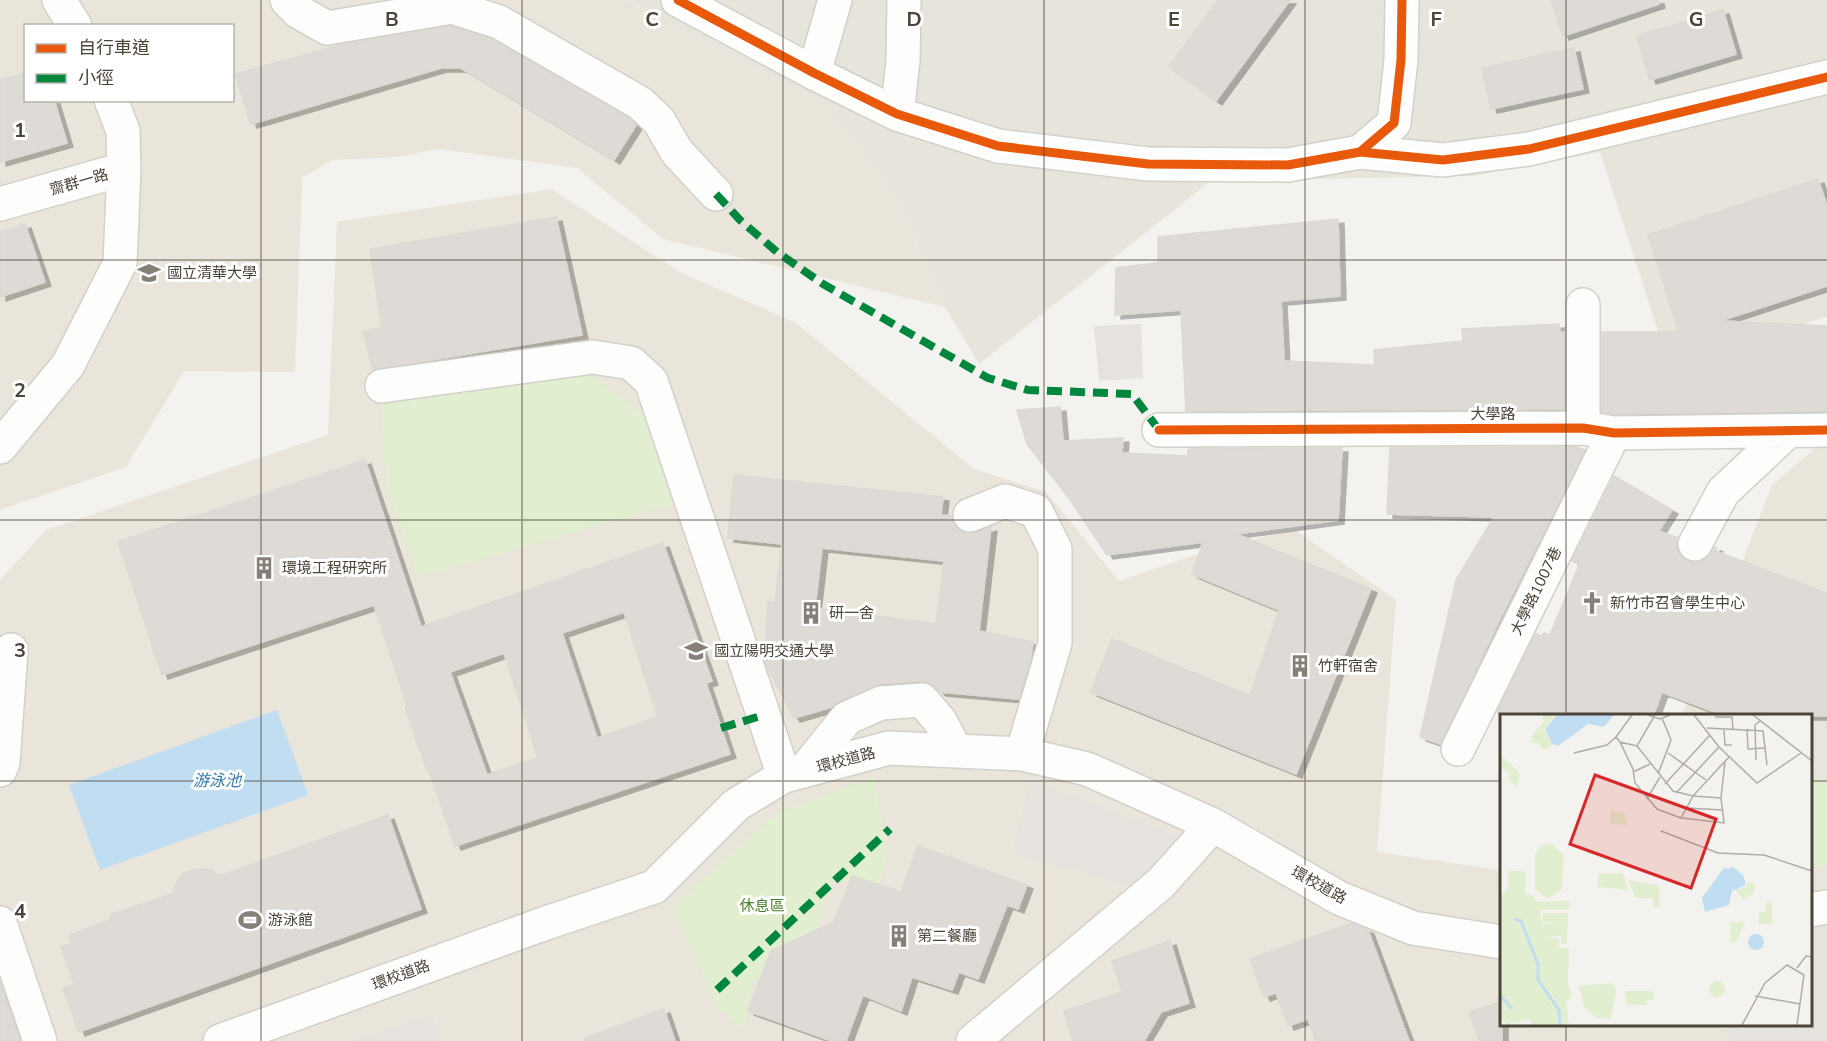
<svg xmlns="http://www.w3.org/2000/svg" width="1827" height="1041" font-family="'Nunito Sans','Noto Sans TC',sans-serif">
  <defs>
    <filter id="shadow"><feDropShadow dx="6" dy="4" stdDeviation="0" flood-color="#0004"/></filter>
  </defs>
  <rect width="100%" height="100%" fill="#f4f2ee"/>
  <!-- residential -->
  <path fill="#e7e4dc" d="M629 0H1827V317L1669 365 1600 152 1473 176 1211 181 979 364 945 307 895 194 664 20Z"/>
  <!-- education -->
  <path fill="#eae5da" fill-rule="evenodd" d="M0 0H628L664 20 824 101 895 194 945 307 663 239 577 168 438 149 398 157 332 160 302 178 295 372 184 371 126 467 0 510ZM26 26H232V100H26Z
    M551 189 680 272 796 323 974 469 1046 492 1119 581 1218 547 1295 530 1396 600 1377 852 1501 870 1502 1024H1810V716L1682 715 1772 485 1827 438V1041H0V580L46 530 328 435 337 222Z"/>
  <!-- green -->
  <path fill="#e1eecf" d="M580 366 645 417 673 504 418 577 386 486 381 395Z
    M874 777 888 854 877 890 830 879 815 941 752 982 744 1029 719 1010 672 907 777 813Z
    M1811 777 1827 783V865L1811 868Z"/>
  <!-- parking -->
  <path fill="#e6e3df" d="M1141 324 1143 378 1099 381 1094 326Z
    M1030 780 1180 836 1135 887 1012 853Z
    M1827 926V1041H1730L1724 1025 1810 1024 1811 929Z
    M432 1014 441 1041H349Z"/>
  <!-- water -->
  <path fill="#c0ddf1" d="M277 710 308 795 100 870 69 785Z"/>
  <!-- building -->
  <path fill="#dedbd6" stroke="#dcd9d4" stroke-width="1.5" fill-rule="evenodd" filter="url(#shadow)" d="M1218 0H1290L1216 101 1169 67Z
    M1551 0H1658L1659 4 1563 36Z
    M1723 10 1736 54 1650 80 1637 36Z
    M451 26 491 39 629 118 636 125 614 160 461 68H441L251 124 235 74 340 45Z
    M1574 48 1583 89 1491 109 1482 68Z
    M26 73V100H54L67 143 0 162V80Z
    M1818 179 1827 206V286L1720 321 1827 326V411L1615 414 1602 412V332H1679L1648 235Z
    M556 217 582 335 373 370 363 331 382 328 370 249Z
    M1338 219 1340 296 1281 301 1284 361 1375 365 1374 350 1463 341 1462 329 1559 324 1560 332H1564V409L1186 411 1181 310 1115 315 1116 268 1158 263V237Z
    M25 224 45 282 0 297V232Z
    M1060 407 1063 441 1123 438 1122 453 1188 456V449L1342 448 1338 520 1236 534 1371 589 1296 774 1091 692 1112 639 1250 696 1279 610 1192 574 1203 542 1107 555 1071 501 1027 444 1017 410Z
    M1577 447 1585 450 1499 621 1441 744 1420 737 1456 580 1494 517 1387 514 1390 448Z
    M365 460 421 627 663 543 712 681 706 683 730 754 455 846 429 770H427L405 707 407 706 374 605 162 675 118 542ZM624 612 658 717 597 738 562 633ZM504 653 538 758 487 775 450 672Z
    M734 475 943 497 941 515 952 516 953 522 959 530 968 534 991 527 979 631 1033 642 1031 657 1019 699 940 692 930 683 921 681 880 684 839 701 832 707 794 718 765 662 768 601 775 602 782 544 728 538ZM822 548 944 561 936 624 815 608Z
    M1614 476 1672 510 1659 531 1678 538 1676 545 1679 553 1686 560 1695 563 1704 560 1714 547 1717 548 1715 551 1827 593V716H1725L1662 692 1653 716H1505L1497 712 1536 634 1542 636 1544 633 1550 635 1579 565 1572 561Z
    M388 815 421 909 79 1032 63 988 74 984 61 947 72 943 69 935 111 920 110 915 172 894 177 882 184 873 193 870 205 869 213 871 220 876Z
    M918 846 1027 885 1018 909 1007 905 978 979 959 972 952 990 912 977 901 1011 863 995 846 1041H832L748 1011 771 951 834 922 852 876 901 892Z
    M1352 923 1368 930 1409 1041H1316L1308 1019 1288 1026 1276 993 1264 997 1250 959Z
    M1170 941 1189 1003 1161 1012 1144 1041H1073L1064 1011 1122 992 1112 961Z
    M0 981 20 1041H0Z
    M1502 1001V1041H1479L1469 1012Z
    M664 1009 675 1041H585V1038Z"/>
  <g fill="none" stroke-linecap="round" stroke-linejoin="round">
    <!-- minor casing -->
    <g stroke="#d2d0cb" stroke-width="36">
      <path id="minor" d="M59 0 75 26
        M287 0 299 12 327 28 452 7 499 22 640 103 659 121 677 152 716 194
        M678 0 814 73 897 114 998 146 1148 164 1288 165 1360 152 1394 123 1401 60 1402 0
        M814 73 835 0
        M897 114 903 61 904 0
        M1360 152 1443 160 1529 149 1827 77
        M0 204 124 169 123 131 111 100
        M382 386 593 357 631 363 651 381 784 776
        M1583 428V305
        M1159 430 1583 428 1614 433 1827 430
        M0 447 68 365 120 263 124 169
        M970 515 1005 501 1036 511 1055 549V643L1022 754
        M1695 544 1723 492 1788 431
        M1458 749 1614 433
        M0 770 3 763 11 650
        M804 771 847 718 881 703 922 700 940 721 956 751
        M1810 910 1827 907
        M0 923 40 1041
        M220 1041 546 923 654 887 736 805 784 776 889 748 1022 754 1087 769 1213 825 1339 898 1413 928 1502 942
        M973 1041 1161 883 1213 825"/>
    </g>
    <!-- minor -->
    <use href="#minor" stroke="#fdfdfc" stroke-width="33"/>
    <!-- quiet -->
    <path stroke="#00873e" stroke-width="8" stroke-dasharray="15 8" stroke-linecap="butt" d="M716 194 740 220 777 252 823 284 988 378 1028 390 1132 394 1159 430
      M721 728 764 715
      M717 990 890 829"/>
    <!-- cycleway casing -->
    <g stroke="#fff" stroke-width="13">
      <path id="cycleway" d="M678 0 814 73 897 114 998 146 1148 164 1288 165 1360 152 1394 123 1401 60 1402 0
        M1360 152 1443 160 1529 149 1827 77
        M1159 430 1583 428 1614 433 1827 430"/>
    </g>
    <!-- cycleway -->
    <use href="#cycleway" stroke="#e8590c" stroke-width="9"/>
  </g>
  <!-- grid -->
  <path fill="none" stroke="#4b4439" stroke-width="1.5" stroke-opacity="0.55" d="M261 0V1041M522 0V1041M783 0V1041M1044 0V1041M1305 0V1041M1566 0V716M0 260H1827M0 520H1827M0 781H1502M1810 781H1827M1566 1024V1041"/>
  <!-- icons -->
  <defs>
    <g id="university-bare" transform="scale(1.8)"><path d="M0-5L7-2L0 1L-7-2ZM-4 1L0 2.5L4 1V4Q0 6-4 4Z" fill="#868178" stroke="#fff" stroke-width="2.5" paint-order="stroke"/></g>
    <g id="building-bare" transform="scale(1.8)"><path d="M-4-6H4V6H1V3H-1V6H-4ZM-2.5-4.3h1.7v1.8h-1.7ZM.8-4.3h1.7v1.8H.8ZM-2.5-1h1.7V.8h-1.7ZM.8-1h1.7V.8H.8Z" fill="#868178" stroke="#fff" stroke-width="2.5" paint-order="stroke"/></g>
    <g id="church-bare" transform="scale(1.8)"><path d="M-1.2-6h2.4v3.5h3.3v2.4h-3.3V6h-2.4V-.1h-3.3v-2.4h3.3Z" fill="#868178" stroke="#fff" stroke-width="2.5" paint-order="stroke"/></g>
    <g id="stadium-bare" transform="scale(1.8)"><path d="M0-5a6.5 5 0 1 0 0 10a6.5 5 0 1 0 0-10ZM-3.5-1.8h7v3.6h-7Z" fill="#868178" stroke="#fff" stroke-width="2.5" paint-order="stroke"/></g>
  </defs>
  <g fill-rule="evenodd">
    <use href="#university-bare" x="149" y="273"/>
    <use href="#building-bare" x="264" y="568"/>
    <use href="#church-bare" x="1592" y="603"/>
    <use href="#building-bare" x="811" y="613"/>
    <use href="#university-bare" x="696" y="651"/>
    <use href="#building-bare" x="1300" y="666"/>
    <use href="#stadium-bare" x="250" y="920"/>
    <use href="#building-bare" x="899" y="936"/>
  </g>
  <g text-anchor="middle" stroke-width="6" stroke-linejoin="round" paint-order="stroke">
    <!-- street labels -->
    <g font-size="15" fill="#4b4439" stroke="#fff">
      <text transform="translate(79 182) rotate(-16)" y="5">齋群一路</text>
      <text x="1493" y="419">大學路</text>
      <text transform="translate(1536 591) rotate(-64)" y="5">大學路1007巷</text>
      <text transform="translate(846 760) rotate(-15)" y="5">環校道路</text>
      <text transform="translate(1319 885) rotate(29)" y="5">環校道路</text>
      <text transform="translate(401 975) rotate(-20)" y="5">環校道路</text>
    </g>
    <!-- poi labels -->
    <g font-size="15" fill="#4b4439" stroke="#fff" text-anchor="start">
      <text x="167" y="278">國立清華大學</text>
      <text x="282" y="573">環境工程研究所</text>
      <text x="1610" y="608">新竹市召會學生中心</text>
      <text x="829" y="618">研一舍</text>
      <text x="714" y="656">國立陽明交通大學</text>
      <text x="1318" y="671">竹軒宿舍</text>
      <text x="268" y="925">游泳館</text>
      <text x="917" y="941">第二餐廳</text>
    </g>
    <!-- park labels -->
    <g font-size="15" fill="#4a7f2a" stroke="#fff">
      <text x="762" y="911">休息區</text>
    </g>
    <!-- water labels -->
    <g font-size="16" font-style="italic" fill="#2e7ab2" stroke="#fff">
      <text x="217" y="786">游泳池</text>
    </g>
  </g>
  <!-- overview -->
  <g transform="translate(1500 714)">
    <rect width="312" height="312" fill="#f4f2ee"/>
    <path d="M43 1H55L44 15 53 31 43 36 38 29H32V21L43 9ZM0 41 20 59 17 73 8 65 10 59 0 53ZM111 96 125 99 127 111 109 109ZM51 129 64 141 62 175 48 185 35 175V141L40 132ZM9 157H25V180L32 181 37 188 69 187V196H40L42 210H62L42 208 43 199H68L67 230H61V222L44 223 59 225V234H69L68 270 72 282 66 288 69 311H32L30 305 8 311 0 305V182L7 176ZM123 159 128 176 97 173 98 160ZM128 166 159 172 160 193H153V184H136ZM248 168 255 169 254 179 242 186 236 176 245 174ZM266 188H272V210H259V198H266ZM230 208H245L236 228H230ZM209 275a8 8 0 1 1 16 0a8 8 0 1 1-16 0ZM111 269 116 275 111 305 97 304 84 293 79 272ZM125 277H153V286L147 287V291H127Z" fill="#e1eecf"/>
    <path d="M57 1H114L104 13 88 10 58 32 52 30 45 15ZM233 153 243 161 246 171 232 177 229 191 205 198 202 184 223 155ZM248 228a8 8 0 1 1 16 0a8 8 0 1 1-16 0Z" fill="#c0ddf1"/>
    <path fill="none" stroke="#c0ddf1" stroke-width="3" d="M14 205 21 207 38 250V266L59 296 60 311M0 281 12 295"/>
    <path fill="none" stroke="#b0aca6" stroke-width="1.5" d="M148 1 160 5 170 1M194 1 219 33 257 69 301 39M253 1 312 47M215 3H232L233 16M207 14 263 17 267 51M247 15 248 35 266 34M224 16 225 31H232M116 23 132 1M120 28 133 55 135 69 157 95 181 104 193 82 221 84M137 32 173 77 193 82 229 43M74 39 107 31 116 23 120 28 137 32 155 1M168 39 206 66M256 46 255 11 260 7M133 58 150 50M158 60 171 26 162 4M165 70 210 21M176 79 219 33M147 85 160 63M188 94 222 96M182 104 224 109 221 84 225 47M161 117 218 139 264 141 312 157M297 254 306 242 312 243M255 282 300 290M242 311 265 269 287 251 304 261 297 311"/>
    <path fill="#d62828" fill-opacity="0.15" stroke="#d62828" stroke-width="3" d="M95 61 216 105 191 174 70 130Z"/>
    <rect width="312" height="312" fill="none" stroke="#4b4439" stroke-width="3"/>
  </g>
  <g font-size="20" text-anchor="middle" font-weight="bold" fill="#4b4439" stroke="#fff" stroke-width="6" stroke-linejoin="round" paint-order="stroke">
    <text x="392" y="26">B</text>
    <text x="652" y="26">C</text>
    <text x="914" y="26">D</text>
    <text x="1174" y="26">E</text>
    <text x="1436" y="26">F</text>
    <text x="1696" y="26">G</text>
    <text x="20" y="137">1</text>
    <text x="20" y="397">2</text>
    <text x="20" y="657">3</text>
    <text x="20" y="918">4</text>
  </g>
  <!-- legend -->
  <rect x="24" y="24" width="210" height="78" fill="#ffffff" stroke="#b7b4b0" stroke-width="1.5"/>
  <rect x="36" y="44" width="30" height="9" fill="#e8590c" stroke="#b7b4b0" stroke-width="1.5"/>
  <text x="78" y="54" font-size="18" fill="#4b4439">自行車道</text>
  <rect x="36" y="74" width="30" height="9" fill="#00873e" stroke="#b7b4b0" stroke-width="1.5"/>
  <text x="78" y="84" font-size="18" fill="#4b4439">小徑</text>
</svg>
